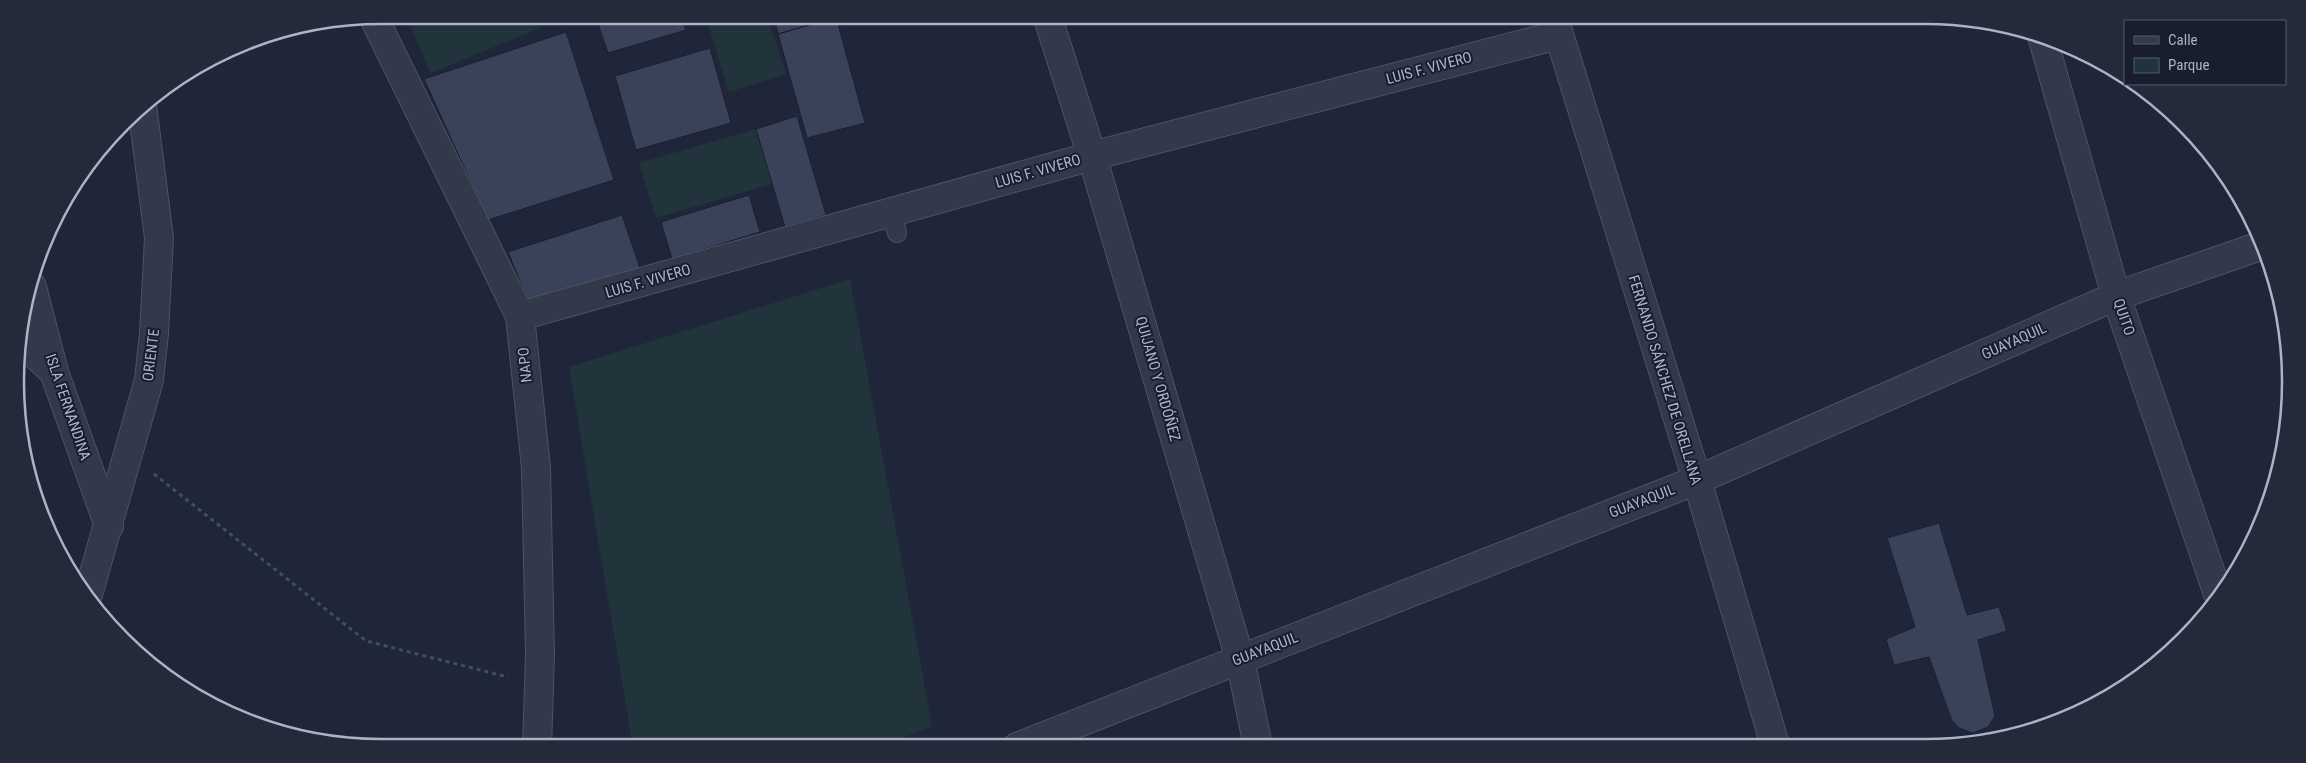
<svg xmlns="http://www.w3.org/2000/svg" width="2306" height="763" font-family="'Roboto Condensed',sans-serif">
  <rect width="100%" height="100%" fill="#1f263a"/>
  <!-- green -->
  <path fill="#21343b" d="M406 15H536L541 28 430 73Z
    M705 15H767L786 74 729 92Z
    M756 129 772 184 656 218 639 163Z
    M850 279 932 726 881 747 633 748 569 367Z"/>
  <!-- building -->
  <path fill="#3a425a" stroke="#1a2030" d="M595 15H680L686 30 608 53Z
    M773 15H835L836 17 778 34Z
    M836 17 865 123 807 138 778 34Z
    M566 32 614 180 488 220 424 79Z
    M710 48 731 123 636 150 615 76Z
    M797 116 826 215 785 227 756 129Z
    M749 195 760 232 672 259 661 222Z
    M622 215 640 268 528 301 508 252Z
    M1939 523 1967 615 1999 607 2007 631 1978 640 1995 716 1988 727 1973 733 1959 728 1952 721 1929 657 1894 665 1886 639 1915 627 1887 538Z"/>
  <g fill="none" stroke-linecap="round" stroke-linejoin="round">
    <!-- service casing -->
    <g stroke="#4d5365" stroke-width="20">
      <path id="service" d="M892 213 897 233"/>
    </g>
    <!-- pedestrian casing -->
    <g stroke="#4d5365" stroke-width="30">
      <path id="pedestrian" d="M1092 156 1558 35"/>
    </g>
    <!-- minor casing -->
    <g stroke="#4d5365" stroke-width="30">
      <path id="minor" d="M1047 15 1092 156 1240 659 1258 746
        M1553 15 1697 480 1775 745
        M373 16 520 316 536 468 540 655 537 748
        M2042 36 2116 296 2218 594
        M32 287 54 372 109 526
        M520 316 1092 156
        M18 339 54 372
        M87 598 149 380 154 333 159 238 142 105
        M1017 747 1697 480 2116 296 2263 245"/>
    </g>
    <!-- path -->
    <path stroke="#3e5158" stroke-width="3" stroke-dasharray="4 4" stroke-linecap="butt" d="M154 474 366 641 508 677"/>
    <!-- service -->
    <use href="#service" stroke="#32394a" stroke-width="18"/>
    <!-- pedestrian -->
    <use href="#pedestrian" stroke="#32394a" stroke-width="28"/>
    <!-- minor -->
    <use href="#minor" stroke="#32394a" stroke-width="28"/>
  </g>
  <g text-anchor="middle" stroke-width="4" stroke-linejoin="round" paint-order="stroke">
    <!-- street labels -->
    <g font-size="15" fill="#adb3c7" stroke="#181e2e">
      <text transform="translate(1429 68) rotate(-15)" y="5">LUIS F. VIVERO</text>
      <text transform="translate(1038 171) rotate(-16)" y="5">LUIS F. VIVERO</text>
      <text transform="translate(648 281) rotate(-16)" y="5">LUIS F. VIVERO</text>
      <text transform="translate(2124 317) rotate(71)" y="5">QUITO</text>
      <text transform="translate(2014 341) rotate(-24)" y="5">GUAYAQUIL</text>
      <text transform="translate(151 355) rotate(-83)" y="5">ORIENTE</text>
      <text transform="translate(525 365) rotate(-96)" y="5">NAPO</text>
      <text transform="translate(1158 379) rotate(74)" y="5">QUIJANO Y ORDÓÑEZ</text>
      <text transform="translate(1665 380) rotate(73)" y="5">FERNANDO SÁNCHEZ DE ORELLANA</text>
      <text transform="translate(68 407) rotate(71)" y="5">ISLA FERNANDINA</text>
      <text transform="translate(1642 501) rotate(-21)" y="5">GUAYAQUIL</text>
      <text transform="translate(1265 649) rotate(-21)" y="5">GUAYAQUIL</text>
    </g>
  </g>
  <!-- crop -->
  <path d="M0 0H2306V763H0ZM381 24H1925A357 357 0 0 1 2282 381V382A357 357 0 0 1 1925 739H381A357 357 0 0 1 24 382V381A357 357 0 0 1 381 24Z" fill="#242a3a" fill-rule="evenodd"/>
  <path fill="none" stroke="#adb3c7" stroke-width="2.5" d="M381 24H1925A357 357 0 0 1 2282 381V382A357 357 0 0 1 1925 739H381A357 357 0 0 1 24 382V381A357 357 0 0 1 381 24Z"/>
  <!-- legend -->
  <rect x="2124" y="20" width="162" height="65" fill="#181e2e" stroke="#545a6b"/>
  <rect x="2134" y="36" width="25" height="8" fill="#32394a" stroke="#545a6b"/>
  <text x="2168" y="45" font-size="15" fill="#adb3c7">Calle</text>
  <rect x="2134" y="58" width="25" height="15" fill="#21343b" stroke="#545a6b"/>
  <text x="2168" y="70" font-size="15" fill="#adb3c7">Parque</text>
</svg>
